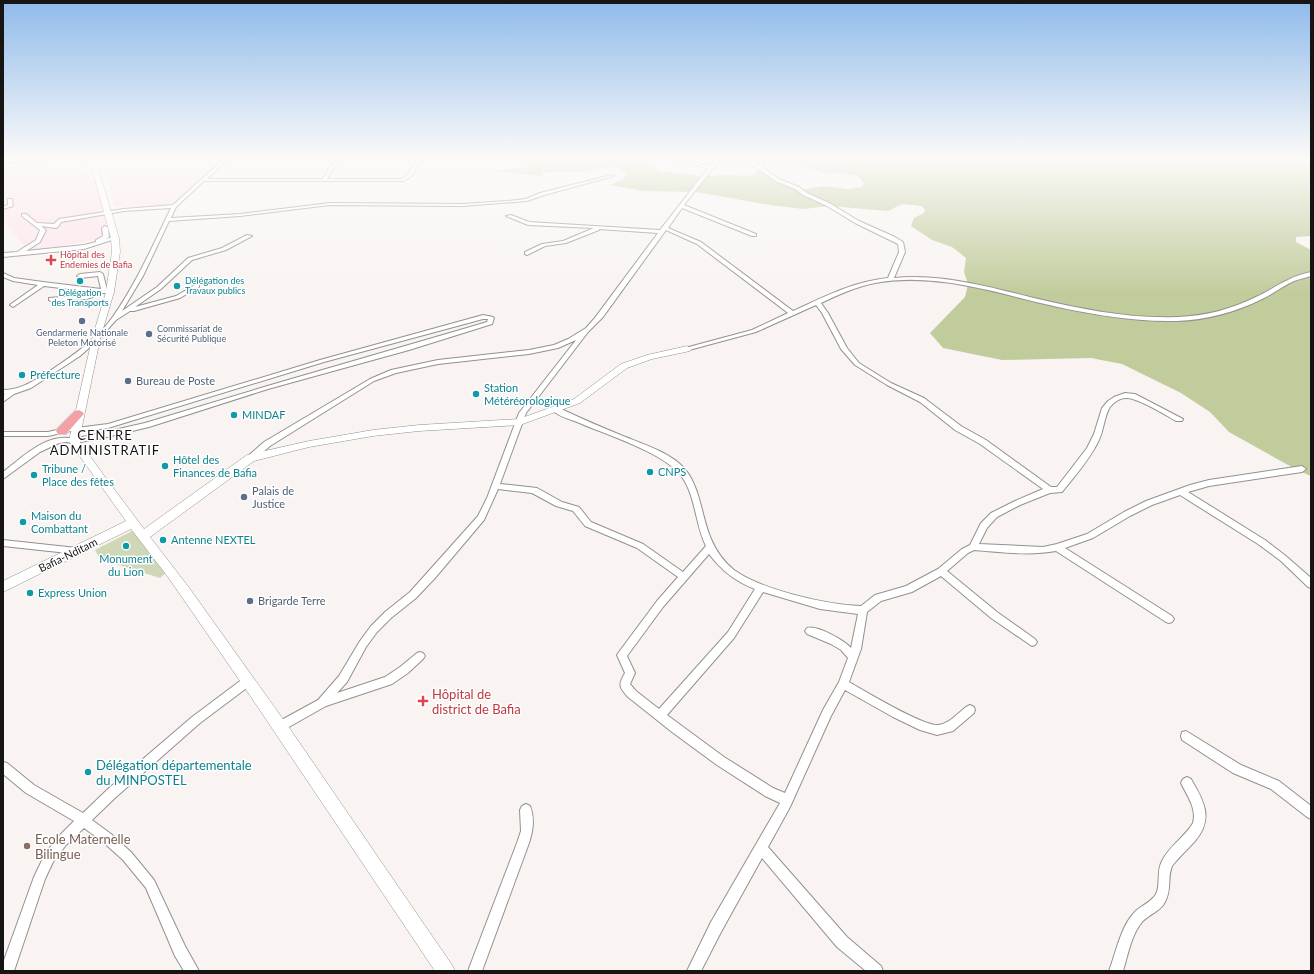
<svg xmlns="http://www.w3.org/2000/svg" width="1314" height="974" font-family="Lato,sans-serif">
  <rect width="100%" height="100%" fill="#f9f4f2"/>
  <!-- education -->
  <path fill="#fde4ec" d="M112 157 175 159 192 157H226L172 205 115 206 103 167 96 158Z
    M71 158 89 173 99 191 109 237 29 252 3 220V176L5 168Z"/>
  <!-- green -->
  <path fill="#cfd7b6" d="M134 530 166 573 160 578 100 559 95 550Z"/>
  <!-- forest -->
  <path fill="#c1cc9c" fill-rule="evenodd" d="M505 157H621L629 161 648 163 660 171 703 176 729 175 748 176 755 174 758 166 746 163 714 162 717 157H1311V236L1296 237V242L1311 250V476L1297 470 1229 432 1210 412 1181 393 1122 364 1091 358 1002 360 943 348 930 333 965 297 968 284 964 272 966 258 952 247 932 240 911 226 914 218 924 213 925 210 922 206 902 204 888 211 830 206 803 209 770 205 696 192 643 191 610 185 622 180 627 174C609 160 597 171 578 172 566 172 555 171 543 173L542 176 493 171 528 167 533 160 526 157ZM772 162 798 165 828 174 839 173 855 175 858 176 864 183 862 187 848 189 824 186 800 190 777 180 762 168 764 164Z"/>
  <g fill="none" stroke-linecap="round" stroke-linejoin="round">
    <!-- street casing -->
    <g stroke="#94908e" stroke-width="2">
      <path id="street" d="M226 157H230L207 179H323L330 166 343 157H504L506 158 504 159H421L412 176 403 181H204L176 207 171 218 240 214 330 203 462 204 507 201 526 199 540 193 612 175 614 176 544 195 527 201 462 206 330 205 240 216 169 221 143 276 122 311 157 287 188 258 222 248 247 235 252 236 226 250 192 260 161 289 135 307 176 296 195 285H199V287L180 298 134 311H130L116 320 98 340 80 356 31 388 14 394 3 402V396L5 394H3V390C22 390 34 380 50 371 72 356 96 340 112 318 136 284 153 245 171 208L124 211 61 222 58 227 56 228 41 226 46 230 40 242 26 251 84 245 96 242V240L103 236 102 228 105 226 108 228 109 237 106 239 115 236 118 238 84 249 3 257V253L17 252 36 240 40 230 22 216V214H26L37 223 54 224 59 219 124 209 173 205ZM344 159H416L417 160 408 174 402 179H327L334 168Z
        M659 157H667L710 166 717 157C731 157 746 158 759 165L761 157H765L763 168 779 179 799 187 807 193 831 204 859 221 895 237 903 242 905 252 894 278C941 273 989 287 1034 298 1081 309 1130 319 1178 317 1205 316 1232 309 1256 297 1267 292 1277 285 1288 280 1295 276 1303 274 1311 272V276C1305 278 1299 279 1294 281 1283 286 1273 294 1262 299 1236 312 1206 320 1177 321 1130 322 1082 313 1036 302 984 289 929 273 875 283 855 287 838 295 821 303L828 313 847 348 859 363 891 383 924 398 961 426 986 440 1051 487H1057L1087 448 1094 434 1102 408 1108 401 1114 397 1125 393 1135 394 1183 419 1182 421H1176C1166 415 1136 397 1126 398 1120 398 1114 402 1110 407 1104 416 1104 431 1098 442 1089 460 1075 476 1062 492L1050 493 1020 505 997 517 987 528 979 544 1043 547 1057 544 1087 534 1124 512 1146 501 1190 485 1209 480 1302 466 1306 469 1302 472 1209 486 1188 492 1265 540 1287 557 1311 578V588L1308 587 1281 561 1258 544 1180 495 1152 505 1130 516 1093 538 1065 548 1172 616 1174 619 1172 622 1169 623 1166 622 1056 551C1029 556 1001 552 974 550L968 553 947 571 997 612 1035 639 1037 642 1035 645 1032 646 991 618 941 576 912 592 881 601 867 612 861 649 849 682C865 691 922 726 938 725 949 724 958 713 966 707L970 705 974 707 975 710 974 713 953 731 937 735 920 730 893 717 845 690 831 716 790 807 768 847 847 937 881 966 883 971H866L837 947 762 858 721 932 701 971H687L711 922 780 803 765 796 717 765 672 732 628 697C619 687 618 685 625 673L617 655 619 652 657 601 678 577 637 548 585 526 573 511 556 506 532 493 498 489 484 520 435 578 416 598 391 618 377 632 366 647 347 682 337 693 385 677 400 667 417 653 420 652 423 653 425 656 423 659 408 673 392 684 326 706 280 732 276 731 275 727 276 723 318 700 339 676 360 641 371 626 385 612 410 592 478 516 487 498 519 413 576 340 558 348 529 354 438 364 396 373 374 381 270 446 254 460H248L247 458 248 456 264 442 370 379 391 370 438 360 529 350 554 345 568 339 586 328 594 319 658 233 599 229V230L566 243 545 246 527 255 525 254V252L542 244 563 241 594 228 528 225 506 216 511 215 529 222 660 230 708 168ZM721 158 749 163 759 169 775 181 795 189 803 195 827 206 855 223 898 244 899 252 888 278C852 282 826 296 793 311L701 242 668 228 682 208 752 236H756V234L684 205ZM666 230 697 244 788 313 752 330 685 348V350H689L756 332 816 305 822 313 841 349 855 365 887 385 920 402 955 430 980 444 1043 489 1015 501 991 513 981 523 970 545 962 549 938 569 906 586 875 595 861 606C827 605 762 590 734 570 724 562 716 551 711 539 701 516 701 488 684 468 669 452 643 444 623 436 601 427 580 418 559 408H553L552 410C558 416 569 419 577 422 604 434 666 453 682 477 696 497 695 524 706 546L683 572 643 544 591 522 579 507 562 502 537 488 500 484 526 413 588 332 603 317ZM709 554C721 570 736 582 755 589L728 632 659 709 636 691 630 684 635 673 627 656 663 607ZM763 592 820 609 858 614 851 648C844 640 817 625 807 628L805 631 807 634 831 644 841 650 848 658 839 682 823 710 785 793 773 788 724 757 667 715 734 638Z
        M8 199H12L13 206 3 209V207L8 205Z
        M100 272 103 274 107 290 112 291V293H102L87 299 51 301 49 300V298L86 295 94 292 44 286 13 307 10 305 11 304 38 285 13 281 3 277V273L14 278 43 282 101 289 98 276 80 278 77 276 80 274Z
        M483 315 493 317 494 318 492 324 409 350 268 389 149 427 98 439 74 443 66 442 59 443 40 452 3 479V472C23 457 47 432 74 439L145 423 264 387 460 330 487 322 488 319H483L324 362 108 428 76 432 70 431 48 436H3V432H48L70 427 76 428 108 424 320 360Z
        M3 540 77 548 80 549 81 551 80 553 77 554 3 546Z
        M248 676 252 678 253 681 252 684 200 723 116 797 92 820 111 834 131 852 154 880 185 946 199 971H184L175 956 146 888 123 860 103 842 84 828 66 845 53 862 45 879 14 971H3V963L34 877 45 854 58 837 74 821 26 793 3 774V762L7 763 34 785 83 813 108 789 192 717 244 678Z
        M1186 731 1241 765 1279 781 1311 806V819L1307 817 1271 789 1233 773 1182 740 1181 736 1182 732Z
        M1187 777 1191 779C1204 801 1214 819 1195 841 1187 850 1179 857 1172 866 1167 878 1172 889 1165 902 1160 912 1149 914 1142 922 1131 935 1128 955 1123 971H1109C1116 953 1120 929 1133 914 1139 906 1151 903 1156 894 1161 885 1156 872 1162 861 1169 846 1185 837 1193 823 1197 808 1187 796 1181 783L1183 779Z
        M526 804 530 806C535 818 533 831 529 843L482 971H468L517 843 521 831 520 810 522 806Z"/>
    </g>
    <!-- secondary casing -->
    <g stroke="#94908e" stroke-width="1">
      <path id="secondary" d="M51 157H63L3 169V165Z
        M77 157H84L98 168 119 238 120 252 114 292 100 339 79 441 105 477 144 529 247 455 309 441 373 430 419 425 519 419 574 399 621 364 647 355 687 346 691 349 690 351 652 359 627 368 580 403 520 425 419 431 373 436 309 447 254 461 150 537 190 589 290 729 452 965 455 971H435L247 691 168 577 131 529 3 592V581L126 521 69 441 92 339 106 292 112 252 111 238 92 169Z"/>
    </g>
    <!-- primary casing -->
    <g stroke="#d1d0d0" stroke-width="2">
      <path id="primary" d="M79 410 84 413 83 415 66 434H58L56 431 58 428 75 411Z"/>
    </g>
    <!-- street -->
    <use href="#street" fill="#fff" fill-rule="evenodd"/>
    <!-- secondary -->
    <use href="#secondary" fill="#fff" fill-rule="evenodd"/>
    <!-- primary -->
    <use href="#primary" fill="#f4a0a7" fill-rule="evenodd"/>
  </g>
  <!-- sky -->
  <linearGradient id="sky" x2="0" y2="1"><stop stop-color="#8fbaea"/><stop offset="0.54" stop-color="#fcfaf9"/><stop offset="1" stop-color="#fcfaf9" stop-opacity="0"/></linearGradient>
  <rect width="1314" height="293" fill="url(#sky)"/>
  <!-- markers -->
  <g fill="#e0444e" stroke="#fff" stroke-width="1.5">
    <path d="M49 254h4v4h4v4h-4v4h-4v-4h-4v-4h4z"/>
    <path d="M421 695h4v4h4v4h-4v4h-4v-4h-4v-4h4z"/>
  </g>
  <g fill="#0f9aa8" stroke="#fff" stroke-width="1.5">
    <circle cx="80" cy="281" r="4"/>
    <circle cx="177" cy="286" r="4"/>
    <circle cx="22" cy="375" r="4"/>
    <circle cx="476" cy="394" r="4"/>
    <circle cx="234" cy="415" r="4"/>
    <circle cx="165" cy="466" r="4"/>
    <circle cx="650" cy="472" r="4"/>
    <circle cx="34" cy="475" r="4"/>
    <circle cx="23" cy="522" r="4"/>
    <circle cx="163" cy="540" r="4"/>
    <circle cx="126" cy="546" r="4"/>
    <circle cx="30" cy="593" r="4"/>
    <circle cx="88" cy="772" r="4"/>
  </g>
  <g fill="#5c6f8a" stroke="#fff" stroke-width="1.5">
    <circle cx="82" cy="321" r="4"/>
    <circle cx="149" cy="334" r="4"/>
    <circle cx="128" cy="381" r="4"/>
    <circle cx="244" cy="497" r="4"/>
    <circle cx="250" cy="601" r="4"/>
  </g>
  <circle fill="#8d6e63" stroke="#fff" stroke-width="1.5" cx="27" cy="846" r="4"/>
  <g text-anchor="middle" stroke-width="3" stroke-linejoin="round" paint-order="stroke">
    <!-- far-health labels -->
    <g font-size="9" fill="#be3a42" stroke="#fff" text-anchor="start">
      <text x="60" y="258">Hôpital des<tspan x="60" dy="10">Endemies de Bafia</tspan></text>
    </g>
    <!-- far-culture labels -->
    <g font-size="9" fill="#0d838f" stroke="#fff" text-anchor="start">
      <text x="185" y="284">Délégation des<tspan x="185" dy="10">Travaux publics</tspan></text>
      <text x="80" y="296" text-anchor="middle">Délégation<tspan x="80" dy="10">des Transports</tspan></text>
    </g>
    <!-- far-service labels -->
    <g font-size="9" fill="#4e5e75" stroke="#fff" text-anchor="start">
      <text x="157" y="332">Commissariat de<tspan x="157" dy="10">Sécurité Publique</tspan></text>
      <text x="82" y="336" text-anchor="middle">Gendarmerie Nationale<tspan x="82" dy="10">Peleton Motorisé</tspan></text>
    </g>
    <!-- culture labels -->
    <g font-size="11" fill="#0d838f" stroke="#fff" text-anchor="start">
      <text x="30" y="379">Préfecture</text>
      <text x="484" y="392">Station<tspan x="484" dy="13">Météréorologique</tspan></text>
      <text x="242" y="419">MINDAF</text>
      <text x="173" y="464">Hôtel des<tspan x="173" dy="13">Finances de Bafia</tspan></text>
      <text x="42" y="473">Tribune /<tspan x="42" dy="13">Place des fêtes</tspan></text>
      <text x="658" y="476">CNPS</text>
      <text x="31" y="520">Maison du<tspan x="31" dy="13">Combattant</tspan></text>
      <text x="171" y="544">Antenne NEXTEL</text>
      <text x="126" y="563" text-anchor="middle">Monument<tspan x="126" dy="13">du Lion</tspan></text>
      <text x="38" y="597">Express Union</text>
    </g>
    <!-- service labels -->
    <g font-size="11" fill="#4e5e75" stroke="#fff" text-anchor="start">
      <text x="136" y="385">Bureau de Poste</text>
      <text x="252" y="495">Palais de<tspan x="252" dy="13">Justice</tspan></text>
      <text x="258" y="605">Brigarde Terre</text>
    </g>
    <!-- street labels -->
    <g font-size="11" fill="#171514" stroke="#fff">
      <text transform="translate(68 555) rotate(-26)" y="4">Bafia-Nditam</text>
    </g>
    <!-- quarter labels -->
    <g font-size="13" letter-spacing="1" fill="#171514" stroke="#fff">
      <text x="105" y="440">CENTRE<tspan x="105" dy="15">ADMINISTRATIF</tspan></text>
    </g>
    <!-- near-health labels -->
    <g font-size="13" fill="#be3a42" stroke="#fff" text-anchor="start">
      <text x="432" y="699">Hôpital de<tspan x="432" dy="15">district de Bafia</tspan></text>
    </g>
    <!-- near-culture labels -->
    <g font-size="13" fill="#0d838f" stroke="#fff" text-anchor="start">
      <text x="96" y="770">Délégation départementale<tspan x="96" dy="15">du MINPOSTEL</tspan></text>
    </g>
    <!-- near-education labels -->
    <g font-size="13" fill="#785e54" stroke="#fff" text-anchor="start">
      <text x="35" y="844">Ecole Maternelle<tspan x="35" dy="15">Bilingue</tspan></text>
    </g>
  </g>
  <!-- border -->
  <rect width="1314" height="974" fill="none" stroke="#171514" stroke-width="8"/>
</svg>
